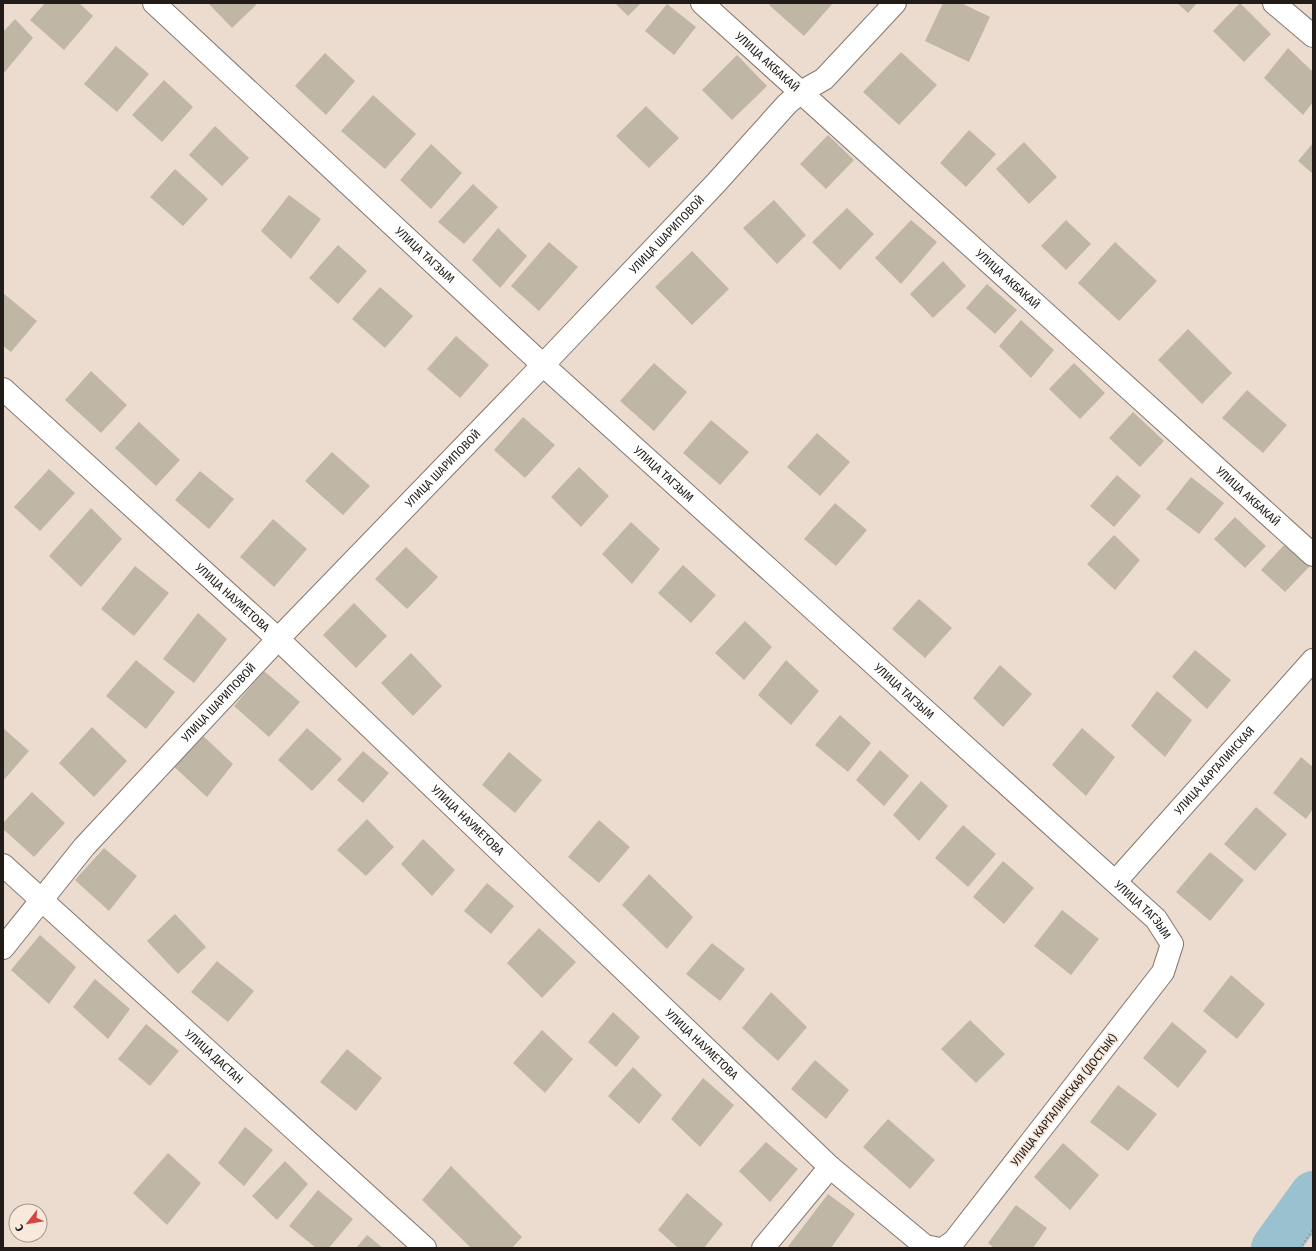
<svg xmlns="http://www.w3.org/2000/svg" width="1316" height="1251" font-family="'Fira Sans Condensed',sans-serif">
  <rect width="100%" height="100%" fill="#ebdccf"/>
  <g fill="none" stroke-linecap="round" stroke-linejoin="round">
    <!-- river -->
    <path stroke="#99c1cf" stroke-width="46" d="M1274 1248 1313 1194"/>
  </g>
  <!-- building -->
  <path fill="#c0b6a6" d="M45 3H79L93 16 64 50 30 20Z
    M208 3H258L232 28Z
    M615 3H641L628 16Z
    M771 3H833L804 36 769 5Z
    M943 3H961L990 17 969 62 925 41Z
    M1177 3H1197L1188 13Z
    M1240 3 1271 34 1244 62 1213 31Z
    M667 4 696 27 674 55 645 31Z
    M15 19 33 38 3 74V32Z
    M116 46 149 74 117 112 84 84Z
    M1288 48 1313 72V102L1303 115 1264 78Z
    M901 52 937 85 899 125 863 92Z
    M325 53 355 81 326 115 295 86Z
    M737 55 767 86 732 120 702 90Z
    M164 80 193 107 162 142 132 115Z
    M373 95 416 134 385 169 341 131Z
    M646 106 679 138 649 168 616 136Z
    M215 126 249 158 222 186 189 155Z
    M969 130 996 154 966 187 940 163Z
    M828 135 854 160 826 189 800 164Z
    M1024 142 1057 177 1029 204 996 169Z
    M1313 143V174L1298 161Z
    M431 144 462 173 431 209 400 180Z
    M175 169 208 199 183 226 150 197Z
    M473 184 498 207 464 244 438 222Z
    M289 195 321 219 291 259 261 231Z
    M774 200 806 235 777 264 743 228Z
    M847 208 874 234 840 270 812 242Z
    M911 220 937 242 901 284 875 258Z
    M1066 220 1091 244 1066 270 1041 246Z
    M498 228 527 256 500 288 472 260Z
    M549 242 578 267 539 311 511 286Z
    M1115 242 1157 281 1119 321 1078 283Z
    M338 245 367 271 338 304 309 278Z
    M692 251 729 289 692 325 655 287Z
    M943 261 966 286 933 318 910 294Z
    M987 284 1017 310 995 334 966 308Z
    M380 287 413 316 385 348 352 319Z
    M3 293 37 321 11 352 3 346Z
    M1021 320 1054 350 1031 378 999 346Z
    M1188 329 1232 373 1202 404 1158 360Z
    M456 336 489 365 460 398 427 369Z
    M654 363 687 392 654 431 620 401Z
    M1074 363 1105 393 1080 419 1049 389Z
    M91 371 127 405 101 433 65 400Z
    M1247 390 1287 425 1263 453 1222 418Z
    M1133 412 1164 441 1140 467 1109 438Z
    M523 417 555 445 525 478 494 450Z
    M711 420 749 452 720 485 683 453Z
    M139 422 180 460 156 486 115 448Z
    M817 433 850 462 820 496 787 467Z
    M332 452 370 486 343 515 305 481Z
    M579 467 609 496 581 527 551 497Z
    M49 469 75 493 40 531 14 507Z
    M200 471 234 499 209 529 175 500Z
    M1117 475 1141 496 1114 527 1090 506Z
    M1191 477 1224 503 1199 534 1166 509Z
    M835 503 867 530 836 566 804 539Z
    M91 508 122 539 81 587 49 556Z
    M1235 517 1266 546 1245 568 1214 539Z
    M273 519 307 549 274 587 240 557Z
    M631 522 660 549 632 584 602 554Z
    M1114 535 1140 560 1115 590 1087 564Z
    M1286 543 1310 566 1285 592 1261 570Z
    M406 547 438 577 407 609 375 579Z
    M683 565 716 595 691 623 658 593Z
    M135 566 169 593 134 636 101 609Z
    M919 599 952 628 925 658 892 629Z
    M354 603 387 636 356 668 323 635Z
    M198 613 227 639 194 683 163 659Z
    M745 621 772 647 744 680 715 653Z
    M1195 650 1231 680 1207 709 1172 677Z
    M411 653 442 686 413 716 381 683Z
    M136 660 175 692 146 729 106 696Z
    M786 660 819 691 791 725 758 695Z
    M1000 665 1032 694 1003 727 973 698Z
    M264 671 300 702 269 737 234 706Z
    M1157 691 1192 720 1165 757 1131 726Z
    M840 715 871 743 848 772 815 745Z
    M92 727 127 761 94 797 59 763Z
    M3 728 29 751 3 781Z
    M307 728 342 759 312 791 278 760Z
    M1082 728 1115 757 1086 796 1052 765Z
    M199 732 233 764 207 797 171 764Z
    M880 750 909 776 884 806 856 780Z
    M363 751 389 773 363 803 337 780Z
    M509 752 542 780 515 813 482 785Z
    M1301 757 1313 767V809L1306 819 1273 793Z
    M921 781 948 806 919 841 893 815Z
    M32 792 65 823 34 857 3 829V823Z
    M1256 807 1287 834 1255 871 1224 844Z
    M367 819 394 847 366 876 337 850Z
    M599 820 630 847 599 883 568 857Z
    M963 825 996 854 968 887 935 858Z
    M423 839 455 870 432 896 401 864Z
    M104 848 137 876 109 911 75 880Z
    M1210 852 1244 880 1210 921 1176 892Z
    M1003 861 1034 888 1004 924 973 897Z
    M649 874 693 917 667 949 622 905Z
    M487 883 514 906 491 934 464 911Z
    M1062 910 1099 939 1071 975 1034 946Z
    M175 914 206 947 178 974 147 941Z
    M539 928 576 962 542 998 507 963Z
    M40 935 76 967 49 1004 11 970Z
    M712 943 745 969 720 1001 686 974Z
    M217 961 254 991 228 1022 191 992Z
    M1231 975 1265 1004 1237 1039 1203 1011Z
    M95 979 130 1009 108 1039 73 1007Z
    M771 992 807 1027 778 1061 742 1028Z
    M613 1012 640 1037 616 1067 588 1042Z
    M970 1020 1005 1054 976 1083 941 1049Z
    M1172 1022 1207 1051 1178 1088 1143 1058Z
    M146 1024 179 1051 150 1086 118 1059Z
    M542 1030 573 1059 545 1093 513 1063Z
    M347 1049 382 1078 356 1111 320 1082Z
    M815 1060 849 1090 826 1119 791 1089Z
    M633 1067 662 1095 639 1124 608 1096Z
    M703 1078 734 1105 700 1147 671 1119Z
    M1118 1085 1157 1114 1128 1151 1090 1122Z
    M888 1119 935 1160 910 1189 863 1147Z
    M245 1127 273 1150 244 1186 218 1163Z
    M766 1142 798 1169 770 1202 739 1171Z
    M1063 1143 1099 1175 1070 1210 1034 1177Z
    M168 1153 201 1183 167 1225 133 1193Z
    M285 1161 308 1184 277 1220 252 1196Z
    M451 1166 522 1237 512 1248H471L422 1200Z
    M318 1190 353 1219 329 1248H316L289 1226Z
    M687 1193 723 1224 704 1248H678L658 1230Z
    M828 1194 855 1214 831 1248H787Z
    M1016 1205 1047 1228 1033 1248H994L988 1243Z
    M367 1235 383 1248H356Z"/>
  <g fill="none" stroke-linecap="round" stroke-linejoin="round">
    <!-- street casing -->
    <g stroke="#85776c" stroke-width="24">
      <g id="street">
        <path id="s1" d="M154 3 543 365 1156 919 1172 944 1163 972 954 1241 944 1248"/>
        <path id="s2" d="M702 3 1313 555"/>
        <path d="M1274 3 1313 36"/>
        <path id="s3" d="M3 389 278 639 830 1167 925 1246 935 1248"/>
        <path id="s4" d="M3 865 425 1248"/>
        <path id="s5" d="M1116 881 1313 660"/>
        <path id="s6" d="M3 948 84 847 278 639 543 365 716 183 787 104 801 92 824 79 895 3"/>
        <path d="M763 1248 830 1167"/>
      </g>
    </g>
    <!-- path -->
    <path stroke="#90857c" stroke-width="2.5" stroke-dasharray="1 3" stroke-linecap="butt" d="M1300 1248 1313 1230"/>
    <!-- street -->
    <use href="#street" stroke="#fff" stroke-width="22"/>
  </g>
  <g text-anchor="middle" stroke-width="3.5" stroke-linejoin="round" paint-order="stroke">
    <!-- street labels -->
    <g font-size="12" fill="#211c17" stroke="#f8e9dc">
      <text dy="4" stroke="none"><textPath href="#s2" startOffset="88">УЛИЦА АКБАКАЙ</textPath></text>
      <text dy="4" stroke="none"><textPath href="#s6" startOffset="975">УЛИЦА ШАРИПОВОЙ</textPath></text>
      <text dy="4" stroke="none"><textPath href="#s1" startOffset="370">УЛИЦА ТАГЗЫМ</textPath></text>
      <text dy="4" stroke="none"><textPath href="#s2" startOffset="412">УЛИЦА АКБАКАЙ</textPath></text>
      <text dy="4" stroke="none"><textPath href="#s6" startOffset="651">УЛИЦА ШАРИПОВОЙ</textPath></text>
      <text dy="4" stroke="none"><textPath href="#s1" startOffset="694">УЛИЦА ТАГЗЫМ</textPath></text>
      <text dy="4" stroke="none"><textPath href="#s2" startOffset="736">УЛИЦА АКБАКАЙ</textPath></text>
      <text dy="4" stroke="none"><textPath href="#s3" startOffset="310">УЛИЦА НАУМЕТОВА</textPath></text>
      <text dy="4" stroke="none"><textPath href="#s1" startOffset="1018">УЛИЦА ТАГЗЫМ</textPath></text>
      <text dy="4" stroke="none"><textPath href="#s6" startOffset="327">УЛИЦА ШАРИПОВОЙ</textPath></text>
      <text dy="4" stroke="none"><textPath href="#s5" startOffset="148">УЛИЦА КАРГАЛИНСКАЯ</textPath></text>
      <text dy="4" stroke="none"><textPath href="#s3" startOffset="634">УЛИЦА НАУМЕТОВА</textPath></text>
      <text dy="4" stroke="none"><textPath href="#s1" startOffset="1342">УЛИЦА ТАГЗЫМ</textPath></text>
      <text dy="4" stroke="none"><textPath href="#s3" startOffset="958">УЛИЦА НАУМЕТОВА</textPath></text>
      <text dy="4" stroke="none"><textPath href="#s4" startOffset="285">УЛИЦА ДАСТАН</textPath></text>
      <text transform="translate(1064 1100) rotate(-52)" y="4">УЛИЦА КАРГАЛИНСКАЯ (ДОСТЫК)</text>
    </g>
  </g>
  <!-- border -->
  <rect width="1316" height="1251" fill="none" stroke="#211c17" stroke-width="8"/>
  <!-- north arrow -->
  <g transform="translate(28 1223) rotate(239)"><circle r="19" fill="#f8e9dc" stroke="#a2978d"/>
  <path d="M0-3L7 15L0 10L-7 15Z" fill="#d34442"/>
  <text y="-6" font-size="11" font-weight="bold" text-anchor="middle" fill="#211c17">С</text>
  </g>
</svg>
